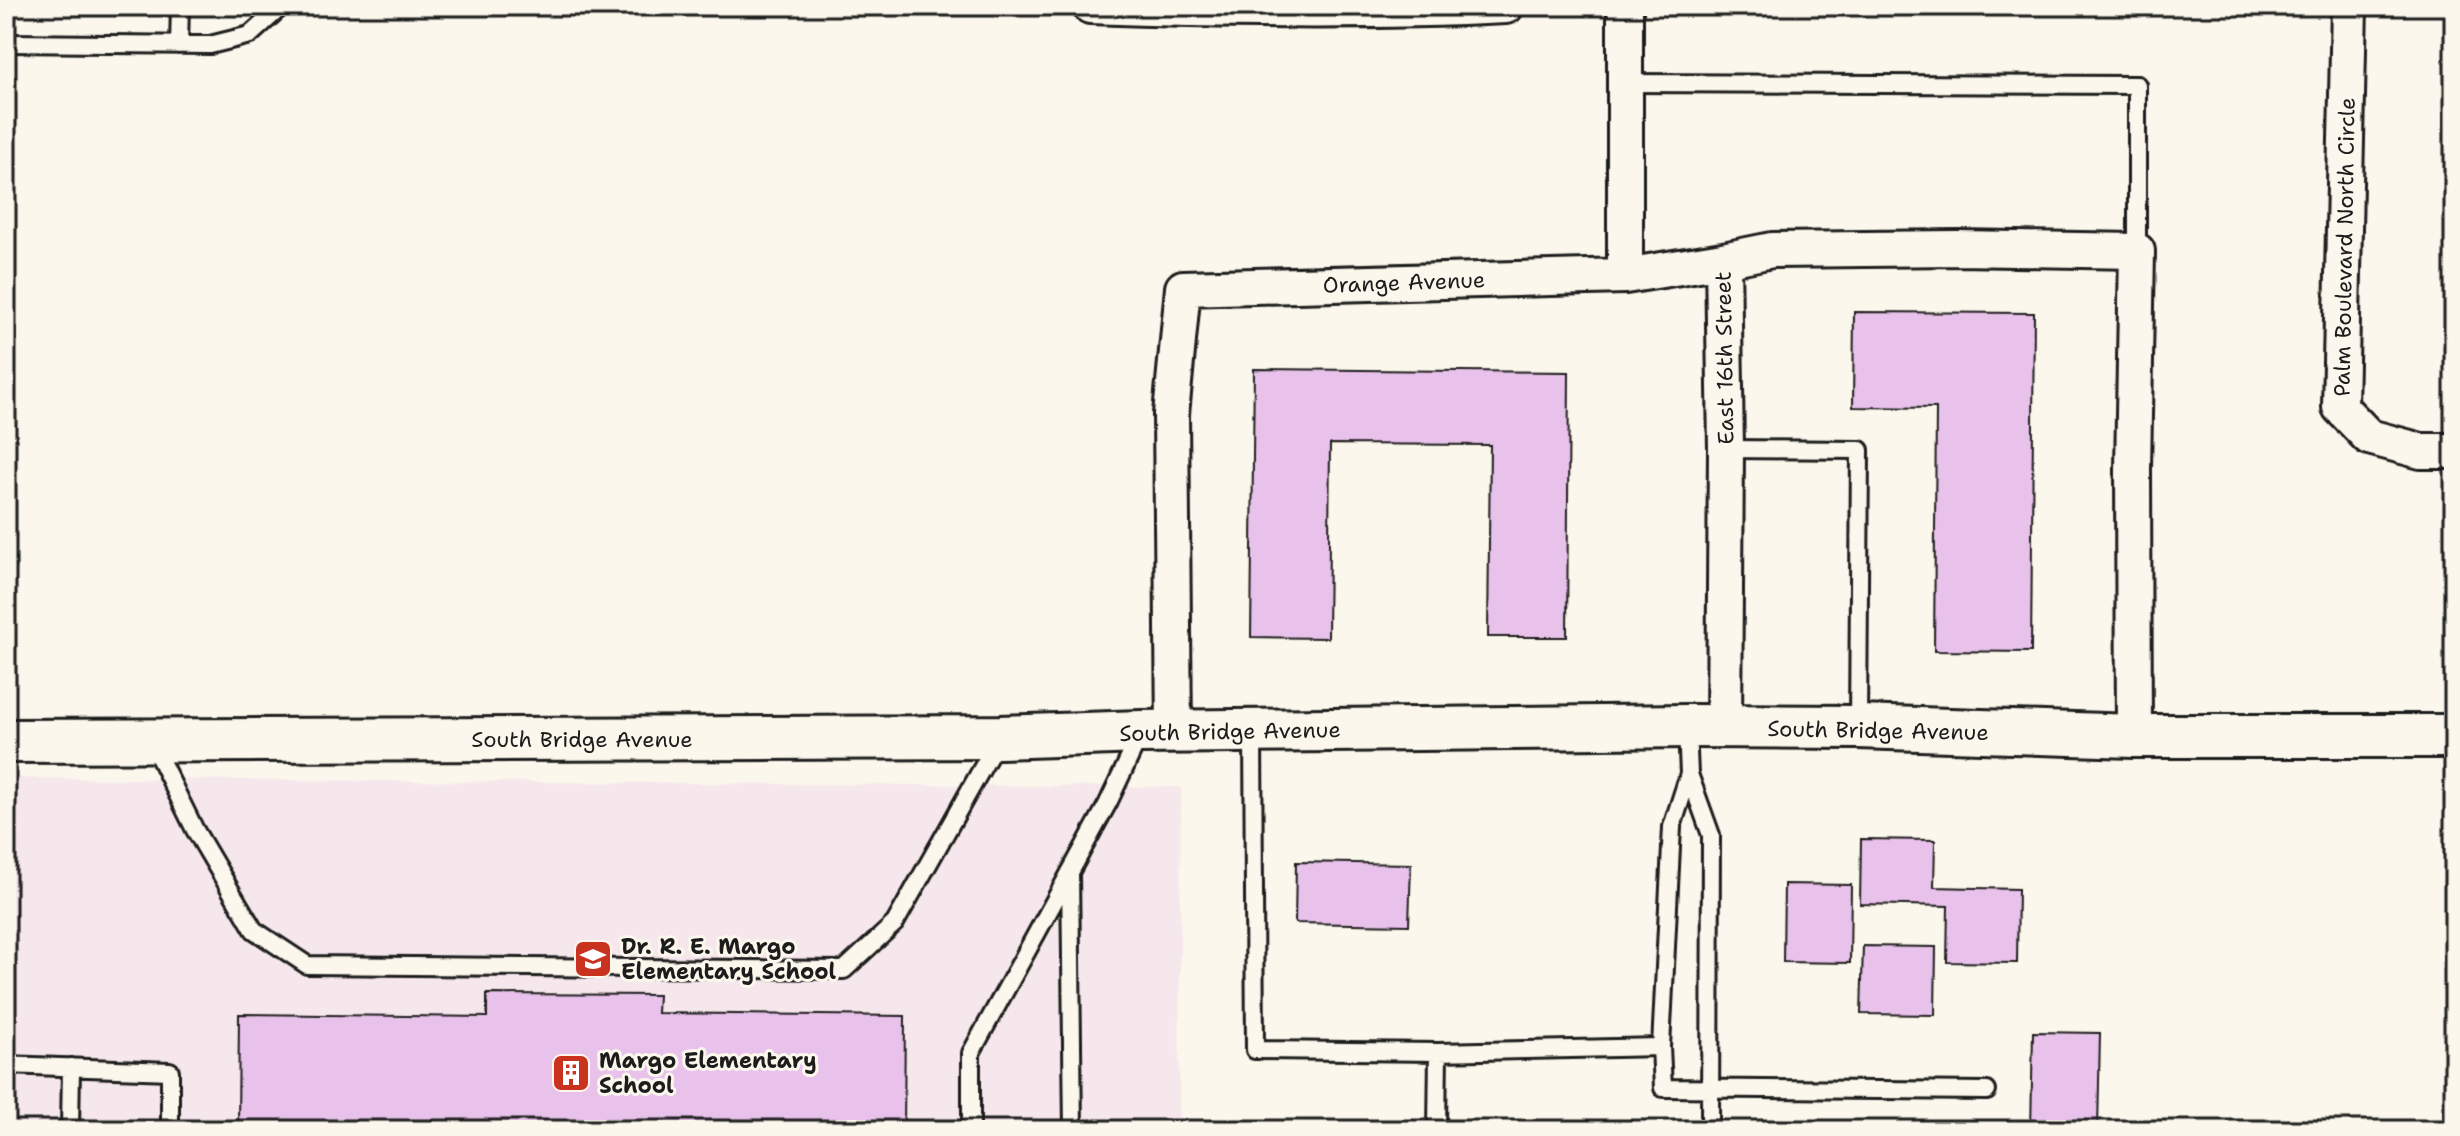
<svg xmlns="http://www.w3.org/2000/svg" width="2460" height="1136" font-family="'Shantell Sans',sans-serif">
  <rect width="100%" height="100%" fill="#fbf7ec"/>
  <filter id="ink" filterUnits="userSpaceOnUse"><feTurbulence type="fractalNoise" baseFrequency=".0125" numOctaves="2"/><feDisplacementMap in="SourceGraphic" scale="16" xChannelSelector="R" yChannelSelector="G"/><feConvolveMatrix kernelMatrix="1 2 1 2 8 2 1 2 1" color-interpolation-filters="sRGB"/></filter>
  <g filter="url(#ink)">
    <!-- built -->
    <path fill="#f6e7ec" d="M6 778 1181 787 1179 1130H6Z"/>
    <!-- building -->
    <path fill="#e9c2eb" stroke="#1c1c1c" stroke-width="2" d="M1854 312 2034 313 2031 652 1934 651 1936 408 1853 407Z
      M1254 369 1569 372 1567 637H1488L1490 445 1330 444 1328 638 1251 637Z
      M1861 839 1935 840 1934 887 2018 889 2017 963 1947 962 1948 906 1860 904Z
      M1296 862 1411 864 1409 925 1295 923Z
      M1784 884 1851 885 1850 963 1783 962Z
      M1863 946 1936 947 1935 1015 1861 1014Z
      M487 994 658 995 657 1013 905 1016 904 1130H238L239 1014 487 1017Z
      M2033 1032 2100 1033 2098 1130H2031Z"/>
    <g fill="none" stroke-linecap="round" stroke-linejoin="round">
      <!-- service casing -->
      <g stroke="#1c1c1c" stroke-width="22">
        <path id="service" d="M6 43 210 45 250 35 282 6
          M179 45 180 6
          M1626 83 2137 85V251
          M1726 449 1860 450 1858 727
          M1687 728 1689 774 1711 835 1710 1130
          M1253 733 1255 1050 1438 1052 1437 1130
          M152 743 195 830 254 930 307 965 844 970 895 923 998 740
          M1689 774 1672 827 1661 1047 1663 1088 1987 1091
          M1070 872 1073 1130
          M1438 1052 1661 1047
          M6 1065 170 1071V1130
          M70 1130 71 1067
          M971 1130V1053L1108 803 1141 733"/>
      </g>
      <!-- minor casing -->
      <g stroke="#1c1c1c" stroke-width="40">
        <path id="minor" d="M1090 6C1229 11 1368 13 1506 6
          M1625 6V276L1723 260 1726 449 1724 728
          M2349 6 2340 407 2369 437 2421 451H2454
          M1723 260 1772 250 1958 248 2137 251 2133 469 2134 736
          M1174 732 1171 414 1183 288 1625 276"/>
      </g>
      <!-- tertiary casing -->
      <g stroke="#1c1c1c" stroke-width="48">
        <path id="tertiary" d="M6 741 1000 737 1141 732 1687 726 1858 727 2134 736H2454"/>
      </g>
      <!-- service -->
      <use href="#service" stroke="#fbf7ec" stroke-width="16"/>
      <!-- minor -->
      <use href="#minor" stroke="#fbf7ec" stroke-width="34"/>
      <!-- tertiary -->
      <use href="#tertiary" stroke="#fbf7ec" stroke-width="42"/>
    </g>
  </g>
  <!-- icons -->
  <defs>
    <g id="school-square" transform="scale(2)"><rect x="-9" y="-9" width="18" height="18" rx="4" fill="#c8321e" stroke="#fbf7ec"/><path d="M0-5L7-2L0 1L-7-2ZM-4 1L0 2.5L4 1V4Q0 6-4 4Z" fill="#fff"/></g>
    <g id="building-square" transform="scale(2)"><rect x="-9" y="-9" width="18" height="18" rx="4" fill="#c8321e" stroke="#fbf7ec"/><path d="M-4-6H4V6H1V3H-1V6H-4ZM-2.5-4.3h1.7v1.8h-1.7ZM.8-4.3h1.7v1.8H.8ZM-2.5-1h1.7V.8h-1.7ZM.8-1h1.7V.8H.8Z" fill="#fff"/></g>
  </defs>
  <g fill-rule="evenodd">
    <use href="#school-square" x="593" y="959"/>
    <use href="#building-square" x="571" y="1073"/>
  </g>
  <g text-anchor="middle" stroke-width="6" stroke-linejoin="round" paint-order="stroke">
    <!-- street labels -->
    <g font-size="22" fill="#1c1c1c" stroke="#fbf7ec">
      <text transform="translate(2344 247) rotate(-89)" y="8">Palm Boulevard North Circle</text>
      <text transform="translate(1404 282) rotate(-2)" y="8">Orange Avenue</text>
      <text transform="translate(1724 358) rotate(-91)" y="8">East 16th Street</text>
      <text transform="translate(1878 730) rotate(1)" y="8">South Bridge Avenue</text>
      <text transform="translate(1230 731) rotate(-1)" y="8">South Bridge Avenue</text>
      <text x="582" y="747">South Bridge Avenue</text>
    </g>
    <!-- poi labels -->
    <g font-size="22" font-weight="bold" fill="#1c1c1c" stroke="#fbf7ec" text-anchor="start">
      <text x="621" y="954">Dr. R. E. Margo<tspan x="621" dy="25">Elementary School</tspan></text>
      <text x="599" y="1068">Margo Elementary<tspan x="599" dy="25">School</tspan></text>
    </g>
  </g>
  <!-- margin -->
  <rect width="2460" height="1136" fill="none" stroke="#fbf7ec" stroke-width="32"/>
  <rect x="16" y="16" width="2428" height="1104" fill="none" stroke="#1c1c1c" stroke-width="3" filter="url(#ink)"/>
</svg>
